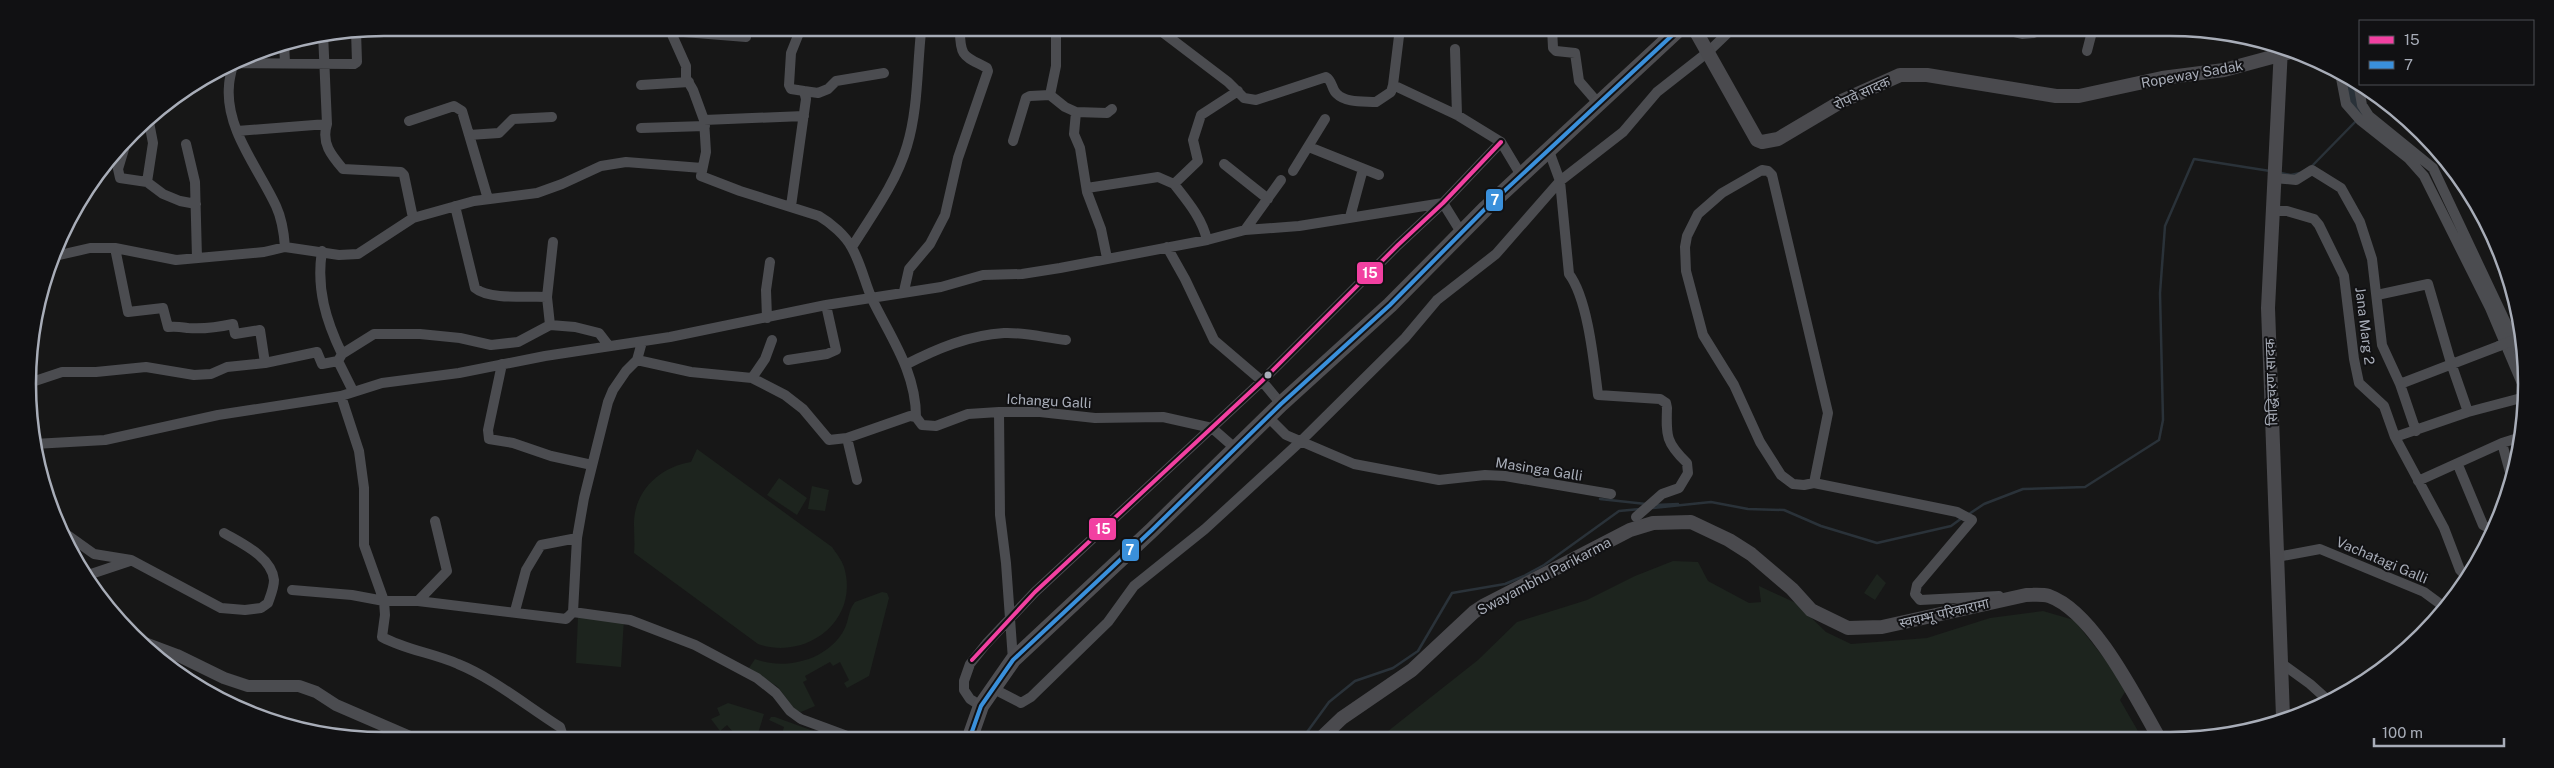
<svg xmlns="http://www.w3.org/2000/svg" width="2554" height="768" font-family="'Public Sans','Noto Sans Devanagari',sans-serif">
  <rect width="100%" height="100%" fill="#171717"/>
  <!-- green -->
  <path fill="#1d241e" d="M697 449 832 547C836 553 842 560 844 567 860 620 807 661 758 644L634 553C635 544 634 535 634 526 633 492 659 467 691 462Z
    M779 478 807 498 797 515 767 495Z
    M812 486 829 490 825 511 808 509Z
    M1673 561 1698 562 1708 581 1749 603 1761 602 1759 586 1796 603 1826 632 1851 644 1927 638 1990 618 2043 611 2074 620 2123 682 2125 692 2120 700 2142 738 1378 739 1478 660 1517 622 1587 600 1635 576Z
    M1877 574 1886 583 1875 600 1864 593Z
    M882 592 887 593 889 598 869 676 847 688 844 683 849 680 840 662 833 666 830 662 805 676 807 680 803 682 815 706 801 712 795 710 778 687 749 668 755 659C785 671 828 660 844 630 849 621 848 610 855 602Z
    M578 616 624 619 621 667 576 663Z
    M728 703 764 714 756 740H730L727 738 733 732 727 725 720 731 711 719 720 715 717 708Z
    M771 717H775L838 740H780L784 727 769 720Z"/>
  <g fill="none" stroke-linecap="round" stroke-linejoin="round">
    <!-- stream -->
    <path stroke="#2a3239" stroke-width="2.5" d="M2311 167 2356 121
      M2281 173 2291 175 2300 173
      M1600 499 1646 504
      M1656 505 1678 504
      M1653 508 1711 502 1748 509 1784 510 1821 526 1877 543 1951 526 1962 518
      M1969 514 1984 504 2023 489 2085 487 2159 440 2163 420 2160 293 2165 226 2194 159 2270 171
      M1302 739 1329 702 1355 681 1393 668 1418 651 1452 593 1505 584 1524 576 1544 565 1619 511 1640 509"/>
    <!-- canal -->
    <path stroke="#2a3239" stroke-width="9" d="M2350 78 2355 109 2359 116
      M2515 356 2526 378"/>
    <!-- minor -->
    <path stroke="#4b4c50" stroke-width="10" d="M669 28 686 66V78L693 90 704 120 706 152 701 176 740 191 819 216C831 223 846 236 852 248 861 264 865 283 872 299 891 338 916 372 916 417L922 425 936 426 968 414 999 412
      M1056 28V66L1050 95 1065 107 1076 112 1074 134 1080 148 1087 192 1101 229 1107 258
      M1157 28 1228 82 1244 98 1256 100 1326 77C1333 81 1331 89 1337 94 1346 103 1364 101 1376 102L1391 92 1393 85
      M1197 28H1201
      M1400 28 1393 85 1457 115 1501 142 1522 177
      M1552 28 1553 48 1556 51 1575 53 1579 81 1598 103
      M1996 28 2022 34 2034 33 2036 28
      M671 31 746 37
      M323 33 327 124
      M284 44 285 62
      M1455 49 1457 115
      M2087 51 2093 28
      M233 63C232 71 229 79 229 86 225 129 259 169 276 206 282 219 284 233 285 247L339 255 358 254 413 218 474 201 537 193 562 184 601 166 626 162 702 168
      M235 63 354 64 357 62 356 31 342 32
      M2340 73 2346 104 2360 120 2408 158 2424 176 2490 308 2526 393
      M2358 82 2362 105 2369 116 2433 168 2524 361
      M641 85 689 82
      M804 91 818 93 828 89 836 81 884 73
      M1076 112 1107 113 1112 109
      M704 120 804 116
      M409 121 454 106 462 111 488 199
      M641 128 705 126
      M237 131 327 124C321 143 331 155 343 169L401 172 404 175 413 218
      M469 135 499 133 513 119 552 117
      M1013 141 1026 98 1030 96 1050 95
      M186 144 195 182 197 258
      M1309 147 1379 175
      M119 148 124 149 118 169 120 178 147 182 163 194 180 201 196 204
      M1549 151 1560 181 1569 274C1588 299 1594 363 1598 395L1660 399 1666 403 1667 408C1666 436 1666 443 1687 463L1688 473 1679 488 1662 494 1636 517
      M1224 164 1268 199
      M1293 171 1325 119
      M2274 178 2296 180 2312 170 2341 188 2360 222 2372 259 2382 345 2400 384 2416 431
      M147 182 153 143 148 117
      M1087 188 1158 177 1174 184
      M455 206 475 288C489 300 529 296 547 297L550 325
      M791 206 806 99 804 91 791 89 789 85 791 53 801 28
      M2273 211H2287L2314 219 2319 225 2344 276 2354 359 2359 383 2384 406 2395 437 2444 528 2460 570 2467 577
      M1350 217 1363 169
      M1245 230 1281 180
      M1207 240C1202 218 1188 202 1174 184L1198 161 1193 140 1201 115 1238 91
      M852 247C872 215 896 183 907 146 918 110 917 70 921 32L924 30 960 31V28
      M1167 247 1185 279 1214 340 1262 381 1281 404
      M115 248 128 312 163 308 168 327C176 326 181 327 188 328 202 329 219 327 233 324L235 334 260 330 265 363 317 352 322 364 338 361
      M322 251C316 288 326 321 342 354L338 361 353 391
      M55 256 90 248H115L176 260 264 252 285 247
      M904 291 909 269 930 244 945 215 958 158 988 71 987 68C965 56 960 58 960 31
      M2377 295 2428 284 2451 363 2468 412
      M547 297 553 242
      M767 318 766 290 770 262
      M342 354 374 334H420L460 338 491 345 518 342 550 325 575 327 599 333 609 346
      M637 360 691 372 752 378 785 395 803 409 829 440 847 438 910 416 916 417
      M788 360 827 354 836 350 826 305
      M502 364 488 430 489 439 513 443 551 456 592 465
      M905 365C936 349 969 335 1004 333 1024 332 1046 338 1066 340
      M752 378 765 359 772 340
      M29 383 62 372H96L146 367 194 375 211 374 227 367 265 363
      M2400 384 2499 346
      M1268 417 1286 435 1354 464 1439 480 1485 475 1505 476 1611 494
      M2395 437 2468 412 2525 397
      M847 438 857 480
      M2502 443 2511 476
      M34 444 105 440 218 415 341 396 382 383 459 373 545 356 670 337 826 305 941 287 983 275 1022 274 1060 268 1207 240 1245 230 1299 226 1443 203 1461 232
      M2458 465 2483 525 2491 529
      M2418 481 2502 443 2521 437
      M1814 483 1828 413 1772 175 1768 171 1762 170 1722 193 1698 214 1687 236 1685 247 1686 271 1703 335 1734 385 1760 442 1781 475 1793 484 1804 485 1814 483 1957 512 1972 520 1917 585 1915 594 1920 600 1999 596
      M66 534 94 554 131 560 221 608 245 610 261 608 268 603C270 597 274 588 274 580 272 557 241 543 224 533
      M2277 557 2320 549 2424 592 2443 606
      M83 572 91 574 130 561
      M292 590 352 595 384 601 364 545V488L359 451 341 396
      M418 601 447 571 435 521
      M515 611 526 570 541 545 577 538 584 498 608 402 613 390 626 371 637 360 642 342
      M573 612 630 620 695 645 757 678 776 693 790 711 801 719 847 736
      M1013 660 1006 563 1000 515 999 412H1040L1095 418 1163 417 1212 428 1236 449
      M2281 663 2310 684 2330 702
      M992 688 1021 703 1031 697 1108 622 1134 586 1205 529 1301 441 1405 338 1437 300 1496 254 1560 181 1623 132 1657 92 1708 52 1733 28
      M981 706 970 699 964 690V681L970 664 986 644 1035 592 1262 381 1398 245 1443 203 1501 142
      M564 740 560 727C528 707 493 678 458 664 433 653 406 650 382 637L385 615 384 601H418L566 619 573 612 577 538"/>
    <!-- tertiary -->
    <path stroke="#4b4c50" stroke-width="12" d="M137 640 177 655 224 678 248 686H299L316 692 336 705 417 740"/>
    <!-- secondary -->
    <path stroke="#4a4a4e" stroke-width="14" d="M1694 28 1757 140 1762 142 1778 139 1842 101 1900 75H1927L2056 96H2079L2162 78 2224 70 2294 51
      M2281 48 2268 308 2283 717
      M1320 739 1342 718 1412 670 1474 612 1483 606 1630 530 1653 523 1691 522 1729 540 1751 554 1792 589 1811 610 1848 628 1882 627 2026 595C2034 595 2042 594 2049 596 2094 612 2136 698 2159 738"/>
    <!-- trunk -->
    <path stroke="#4e4e52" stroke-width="16" d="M969 740 981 706 1013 660 1152 530 1281 404 1390 305 1486 208 1680 28"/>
    <!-- minor-bridge -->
    <path stroke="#4b4c50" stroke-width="10" d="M2499 346 2514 340"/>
    <!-- bus-1 casing -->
    <g stroke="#111113" stroke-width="8">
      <path id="bus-1" d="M972 660 1035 592 1262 381 1398 245 1443 203 1501 142"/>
    </g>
    <!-- bus-2 casing -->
    <g stroke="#111113" stroke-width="8">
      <path id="bus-2" d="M969 740 981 706 1013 660 1152 530 1281 404 1390 305 1486 208 1680 28"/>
    </g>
    <!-- bus-1 -->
    <use href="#bus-1" stroke="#f240a1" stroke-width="4"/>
    <!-- bus-2 -->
    <use href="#bus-2" stroke="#3a90db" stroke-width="4"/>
  </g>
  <!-- markers -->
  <circle fill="#a8adb8" stroke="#111113" stroke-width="2" cx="1268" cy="375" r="4.5"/>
  <g text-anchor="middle" stroke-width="4" stroke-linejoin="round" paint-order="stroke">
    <!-- street labels -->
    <g font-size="14" fill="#a8adb8" stroke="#111113">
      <text transform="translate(2192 74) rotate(-10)" y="5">Ropeway Sadak</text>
      <text transform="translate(1862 93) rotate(-25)" y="5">रोपवे सादक</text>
      <text transform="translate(2365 326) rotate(83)" y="5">Jana Marg 2</text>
      <text transform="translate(2271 382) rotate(-92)" y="5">सिद्धिचरण सादक</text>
      <text transform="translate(1049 401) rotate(3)" y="5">Ichangu Galli</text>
      <text transform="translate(1539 469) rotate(9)" y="5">Masinga Galli</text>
      <text transform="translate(2382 560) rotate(23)" y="5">Vachatagi Galli</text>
      <text transform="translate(1544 576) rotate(-28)" y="5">Swayambhu Parikarma</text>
      <text transform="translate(1944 613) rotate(-13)" y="5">स्वयम्भू परिकारामा</text>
    </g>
  </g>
  <!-- crop -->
  <path d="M0 0H2554V768H0ZM384 36H2170A348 348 0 0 1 2518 384V384A348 348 0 0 1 2170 732H384A348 348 0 0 1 36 384V384A348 348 0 0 1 384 36Z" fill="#111113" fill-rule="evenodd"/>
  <path fill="none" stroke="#a8adb8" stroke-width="2.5" d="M384 36H2170A348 348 0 0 1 2518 384V384A348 348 0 0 1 2170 732H384A348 348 0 0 1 36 384V384A348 348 0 0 1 384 36Z"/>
  <g stroke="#111113" stroke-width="2">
    <rect x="1485" y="188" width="19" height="24" rx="5" fill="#3a90db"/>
    <rect x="1356" y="261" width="28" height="24" rx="5" fill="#f240a1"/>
    <rect x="1088" y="517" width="29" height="24" rx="5" fill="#f240a1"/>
    <rect x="1121" y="538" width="19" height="24" rx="5" fill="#3a90db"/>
  </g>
  <g font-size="14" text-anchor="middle" font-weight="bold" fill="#fff">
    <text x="1495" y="205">7</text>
    <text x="1370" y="278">15</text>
    <text x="1103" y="534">15</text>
    <text x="1130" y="555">7</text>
  </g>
  <!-- legend -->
  <rect x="2359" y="20" width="175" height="65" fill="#111113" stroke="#4d4f55"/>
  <rect x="2369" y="36" width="25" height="8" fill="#f240a1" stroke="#4d4f55"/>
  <text x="2404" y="45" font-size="15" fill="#a8adb8">15</text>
  <rect x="2369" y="61" width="25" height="8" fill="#3a90db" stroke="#4d4f55"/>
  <text x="2404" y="70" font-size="15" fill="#a8adb8">7</text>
  <!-- scale -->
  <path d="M2374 738v8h130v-8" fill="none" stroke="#a8adb8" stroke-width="2.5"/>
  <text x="2382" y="738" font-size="15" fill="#a8adb8" stroke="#111113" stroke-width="4" paint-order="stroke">100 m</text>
</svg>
